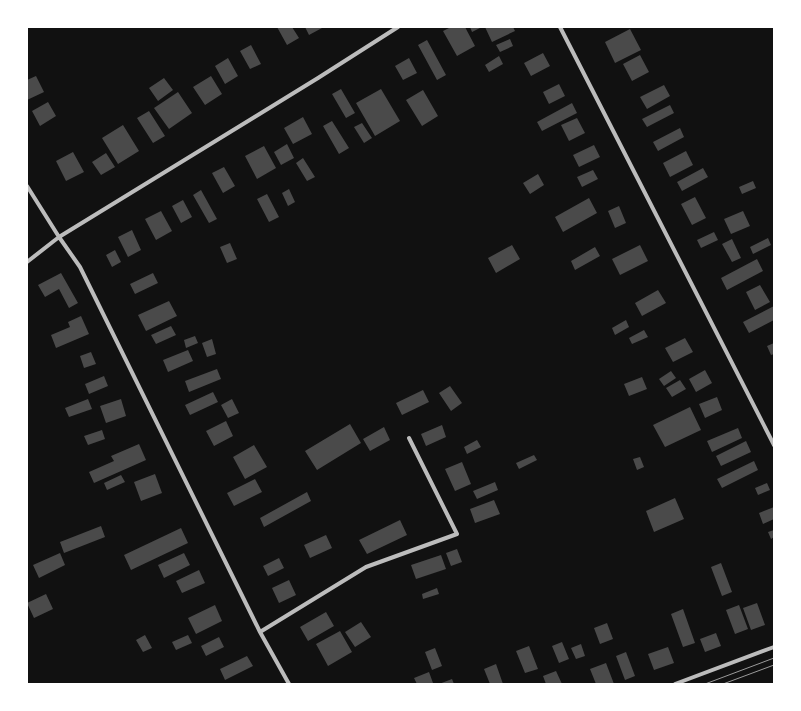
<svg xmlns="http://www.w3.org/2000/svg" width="801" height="711" font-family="Merriweather,serif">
  <rect width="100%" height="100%" fill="#111"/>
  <!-- building -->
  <path fill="#4a4a4a" d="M277 27H292L299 38 287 45Z
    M305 27H321L322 28 309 35Z
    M451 27H465L475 46 457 56 443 31Z
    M470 27H482L472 32Z
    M485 27H513L515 31 492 42Z
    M630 29 641 50 615 63 605 42Z
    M510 39 513 46 500 52 496 45Z
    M427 40 446 75 437 80 418 45Z
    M251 45 261 64 250 69 240 51Z
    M543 53 550 66 531 76 524 63Z
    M640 55 649 72 632 81 623 64Z
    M499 56 503 64 489 72 485 65Z
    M228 58 238 76 225 84 215 66Z
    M409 58 417 73 403 80 395 66Z
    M36 76 44 92 27 100V80Z
    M211 76 222 94 205 105 193 87Z
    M164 78 173 90 158 101 149 88Z
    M559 84 565 96 549 104 543 92Z
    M664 85 670 96 647 109 640 97Z
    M341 89 355 113 346 118 332 94Z
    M381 89 400 121 375 136 356 103Z
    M423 90 438 116 422 126 406 100Z
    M178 92 192 113 169 129 154 108Z
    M48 102 56 116 40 126 32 111Z
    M572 103 577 113 542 131 537 122Z
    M670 105 674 113 647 127 642 119Z
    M149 111 165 136 153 143 137 118Z
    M303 117 312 134 293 144 284 128Z
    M577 118 585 133 569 141 561 125Z
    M332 121 349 148 339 154 323 126Z
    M362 123 372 138 364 143 354 127Z
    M123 125 139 151 118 164 102 138Z
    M680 128 684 137 658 151 653 142Z
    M287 144 294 158 281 165 274 152Z
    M594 145 600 157 579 167 573 155Z
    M264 146 276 168 257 179 245 156Z
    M686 151 693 165 670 177 663 163Z
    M73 152 84 172 66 181 56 161Z
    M106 153 115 167 101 175 92 162Z
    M303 158 315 177 307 181 296 163Z
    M224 167 235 186 223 193 212 173Z
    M703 168 708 177 682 191 677 182Z
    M593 170 598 179 582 187 577 177Z
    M538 174 544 185 530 194 523 183Z
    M753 181 756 188 742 194 739 187Z
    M289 189 295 202 288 206 282 193Z
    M201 190 217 219 209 223 193 195Z
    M267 194 279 217 269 222 257 199Z
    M695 197 706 218 692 225 681 204Z
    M589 198 597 213 563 232 555 217Z
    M183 200 192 217 181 223 172 206Z
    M619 206 626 223 615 228 608 211Z
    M161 211 172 231 156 240 145 219Z
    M743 211 750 226 731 234 724 219Z
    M132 230 141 250 128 257 118 237Z
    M714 232 718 240 701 248 697 240Z
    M768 238 771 245 753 254 750 247Z
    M732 239 741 258 732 262 722 244Z
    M230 243 237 259 227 263 220 247Z
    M512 245 520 259 496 273 488 258Z
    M640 245 648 261 620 275 612 259Z
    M595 247 600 256 575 270 571 261Z
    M115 250 121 262 112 267 106 255Z
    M757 259 763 271 727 290 721 278Z
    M61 273 78 303 69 308 59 289 45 297 38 285Z
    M153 273 158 283 135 294 130 284Z
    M760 285 770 302 755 310 746 292Z
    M658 290 666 303 642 316 635 303Z
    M169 301 177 316 146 331 138 315Z
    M774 306V320L749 333 743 322Z
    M81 316 89 334 56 348 51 335 70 327 68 322Z
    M626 320 629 327 615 335 612 328Z
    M171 326 176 335 156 344 151 335Z
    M644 330 648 337 632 344 629 338Z
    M195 336 198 343 186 348 184 340Z
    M685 338 693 352 673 362 665 348Z
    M212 339 216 354 207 357 202 343Z
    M774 343V354L771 355 767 346Z
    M188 350 193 361 168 372 163 360Z
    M91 352 96 364 84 368 80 356Z
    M217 369 221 379 189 392 185 381Z
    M705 370 712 383 696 392 689 379Z
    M671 371 676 378 664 386 659 379Z
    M104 376 108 386 89 394 85 384Z
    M642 377 647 389 629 396 624 384Z
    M680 380 686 389 672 397 666 388Z
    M450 386 462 403 451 411 439 393Z
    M423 390 429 402 402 415 396 403Z
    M213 392 218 402 190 415 185 405Z
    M717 397 722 410 705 418 699 404Z
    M88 399 92 409 69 417 65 408Z
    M121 399 126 416 106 423 100 406Z
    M232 399 239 413 228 418 221 405Z
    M690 407 701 430 665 447 653 425Z
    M226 421 233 436 214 446 206 431Z
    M350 424 361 443 317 470 305 451Z
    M442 425 446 437 426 446 421 434Z
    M384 427 390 440 370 451 363 439Z
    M738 428 742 438 712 452 707 441Z
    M102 430 105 439 88 445 84 436Z
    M477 440 481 447 467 454 464 447Z
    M746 441 751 452 721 466 716 456Z
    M139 444 146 460 94 483 89 472 114 461 111 456Z
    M254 445 267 467 245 479 233 457Z
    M534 455 537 460 519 469 516 463Z
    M640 457 644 467 637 470 633 459Z
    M754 461 758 470 722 488 717 479Z
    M462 462 471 484 455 491 445 469Z
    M155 474 162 493 141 501 134 482Z
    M121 475 125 482 107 490 104 483Z
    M255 479 262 492 234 506 227 493Z
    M495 482 498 490 477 499 473 491Z
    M767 483 770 490 758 495 755 488Z
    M307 492 311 501 264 527 260 518Z
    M675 498 684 519 654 532 646 511Z
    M494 500 500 514 475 523 470 509Z
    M774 507V519L763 524 759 513Z
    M400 520 407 535 367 554 359 540Z
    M101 526 105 537 64 553 60 542Z
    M181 528 188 543 131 570 124 555Z
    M774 530V537L771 539 768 532Z
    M326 535 332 548 310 558 304 545Z
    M457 549 462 562 451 566 446 553Z
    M60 553 65 565 39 578 33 565Z
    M184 553 190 565 164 578 158 565Z
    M441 555 446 569 416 579 411 565Z
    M279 558 284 568 268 576 263 566Z
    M721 563 732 592 722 596 711 567Z
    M199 570 205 583 182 593 176 581Z
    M289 580 296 595 279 603 272 588Z
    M437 588 439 594 423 599 422 594Z
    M46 594 53 609 34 618 27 603Z
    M757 603 765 625 751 630 743 608Z
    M215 605 222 621 196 634 188 618Z
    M739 605 748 629 735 634 726 610Z
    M683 609 695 643 683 647 671 614Z
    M326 612 334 626 308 641 300 627Z
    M361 622 371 637 355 647 345 632Z
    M607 623 613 639 600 644 594 628Z
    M340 631 352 652 328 666 316 644Z
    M716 633 721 646 705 652 700 639Z
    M145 635 152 648 143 652 136 640Z
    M188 635 192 643 176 650 172 642Z
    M219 637 224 647 206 656 201 646Z
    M562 642 569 659 559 663 552 646Z
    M581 644 585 656 576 659 571 648Z
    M529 646 538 669 525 673 516 651Z
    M668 647 674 663 654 670 648 654Z
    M435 648 442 666 432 670 425 652Z
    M626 652 635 676 625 680 616 656Z
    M247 656 253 666 225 680 220 669Z
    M606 663 614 684H596L590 669Z
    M496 664 503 684H490L484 669Z
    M556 671 562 684H546L543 676Z
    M429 672 433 683 417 684 414 678Z
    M452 679 454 684H439Z"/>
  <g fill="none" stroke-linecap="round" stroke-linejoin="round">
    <!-- minor -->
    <path stroke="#bcbcbc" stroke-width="4" d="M560 27 774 445
      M27 186 59 237 80 267 260 632 289 684
      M27 262 59 237 318 78 398 27
      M260 632 366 567 457 534 409 438
      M675 684 774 647"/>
    <!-- tram -->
    <path stroke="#9a9a9a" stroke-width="1" d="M705 684 774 658
      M723 684 774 665"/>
  </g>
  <!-- border -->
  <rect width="801" height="711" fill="none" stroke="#ffffff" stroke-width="56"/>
</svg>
